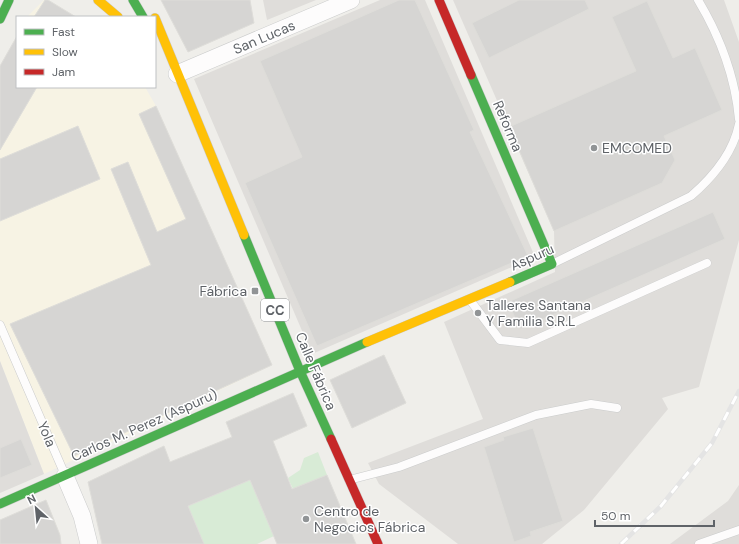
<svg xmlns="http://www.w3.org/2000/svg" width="739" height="544" font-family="'DM Sans',sans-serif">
  <rect width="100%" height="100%" fill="#efeeea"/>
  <!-- commercial -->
  <path fill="#f7f3e4" d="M44 0H48L76 17H27Z
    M17 36V87H145L156 106 272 365 44 474 0 361V66Z"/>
  <!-- industrial -->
  <path fill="#dfddda" d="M263 0H316L267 20Z
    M380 0H425L535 257 312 354 194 79Z
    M453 0H724L739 42V240L699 387 662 398 668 409 584 510 542 544H458L379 484 368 463 483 419 444 322 555 272 554 231Z
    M0 361 44 474 0 493Z
    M739 485V544H670L728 501Z"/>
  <!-- green -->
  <path fill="#d8ebd6" d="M318 452 327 475 293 489 288 478 300 470 304 458Z
    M250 480 274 536 257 544H204L188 506Z"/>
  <!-- building -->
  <path fill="#d6d5d3" stroke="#deddd9" d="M45 0H48L76 17H34Z
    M161 0H250L254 23 188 52Z
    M399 0H415L474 130 470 132 528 256 317 346 245 183 302 157 260 61Z
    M519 0H585L589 9 489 58 472 23Z
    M647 1 673 58 695 48 722 110 664 136 675 160 662 183 554 231 509 127 636 71 612 17Z
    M17 36V87H37L0 150V66Z
    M156 106 272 365 74 456 10 324 151 265 111 169 128 162 157 232 186 219 139 114Z
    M78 126 100 179 0 221V159Z
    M713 212 725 239 520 329 508 302Z
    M384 355 406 403 352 428 330 380Z
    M293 393 307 426 273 441 292 489 327 475 356 544H277L250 480 188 506 204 544H102L88 482 164 446 170 462 232 437 226 422Z
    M533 428 563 521 530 532 531 536 514 542 484 447 504 440 503 437Z
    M21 439 32 465 0 478V448Z
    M46 500 60 535 61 544H0V520Z"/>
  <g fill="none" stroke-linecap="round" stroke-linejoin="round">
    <!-- lane casing -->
    <g stroke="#cbcccc" stroke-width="9">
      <path id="lane" d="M698 0C719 35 735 77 739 119
        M552 264 691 196C713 177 733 154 739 124
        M470 300 500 340 528 343 707 263
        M0 325 65 475
        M349 480 399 467 536 415 591 404 617 408
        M699 544 739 530"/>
    </g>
    <!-- street casing -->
    <g stroke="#cbcccc" stroke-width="18">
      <path id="street" d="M177 74 351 0
        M65 476 82 516 89 544"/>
    </g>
    <!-- fast casing -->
    <g stroke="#cacacb" stroke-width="10">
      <path id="fast" d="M133 0 143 17
        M0 19 9 0
        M471 75 552 264 510 282
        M244 235 300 371 331 439
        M0 504 367 342"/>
    </g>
    <!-- slow casing -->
    <g stroke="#cacacb" stroke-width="10">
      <path id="slow" d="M98 0 118 17
        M155 18 244 235
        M367 342 510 282"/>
    </g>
    <!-- jam casing -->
    <g stroke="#cacacb" stroke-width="10">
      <path id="jam" d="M439 0 471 75
        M331 439 378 544"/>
    </g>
    <!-- lane -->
    <use href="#lane" stroke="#fdfcfc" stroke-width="8"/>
    <!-- street -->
    <use href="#street" stroke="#fdfcfc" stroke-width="17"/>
    <!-- fast -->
    <use href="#fast" stroke="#4caf50" stroke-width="9"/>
    <!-- slow -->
    <use href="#slow" stroke="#ffc107" stroke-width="9"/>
    <!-- jam -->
    <use href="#jam" stroke="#c62828" stroke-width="9"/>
    <!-- rail casing -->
    <g stroke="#e4e4e4" stroke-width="4.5">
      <path id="rail" d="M621 544 661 506 712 443 739 391"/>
    </g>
    <!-- rail -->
    <use href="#rail" stroke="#fff" stroke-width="3" stroke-dasharray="9" stroke-linecap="butt"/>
  </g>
  <!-- markers -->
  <g fill="#919496" stroke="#fff" stroke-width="1.5">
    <circle cx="594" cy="148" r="4"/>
    <rect x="251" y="287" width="8" height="8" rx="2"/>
    <circle cx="478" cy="313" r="4"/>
    <circle cx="306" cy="519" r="4"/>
  </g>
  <g text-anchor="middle" stroke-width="3" stroke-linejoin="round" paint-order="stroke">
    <!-- shield labels -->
    <rect fill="#fff" stroke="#8f9295" stroke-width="1" x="261" y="299" width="28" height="22" rx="3"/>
    <g font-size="13" font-weight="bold" fill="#5f6368">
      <text x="275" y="315">CC</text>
    </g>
    <!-- street labels -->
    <g font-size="14" fill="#5f6368" stroke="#fff">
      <text transform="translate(264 37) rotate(-23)" y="5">San Lucas</text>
      <text transform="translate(508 126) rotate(67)" y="5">Reforma</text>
      <text transform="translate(532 257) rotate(-24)" y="5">Aspuru</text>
      <text transform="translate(316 371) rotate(67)" y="5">Calle Fábrica</text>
      <text transform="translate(144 425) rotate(-24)" y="5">Carlos M. Perez (Aspuru)</text>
      <text transform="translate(47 434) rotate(67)" y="5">Yola</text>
    </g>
    <!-- poi labels -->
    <g font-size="14" fill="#5f6368" stroke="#fff" text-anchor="start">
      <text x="602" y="153">EMCOMED</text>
      <text x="247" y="296" text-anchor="end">Fábrica</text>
      <text x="486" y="310">Talleres Santana<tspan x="486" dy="16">Y Familia S.R.L</tspan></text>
      <text x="314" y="516">Centro de<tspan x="314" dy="16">Negocios Fábrica</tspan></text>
    </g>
  </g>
  <!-- legend -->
  <rect x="16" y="16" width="140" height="72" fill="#ffffff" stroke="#bfc1c3"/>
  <rect x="24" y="29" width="20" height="6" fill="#4caf50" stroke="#bfc1c3"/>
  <text x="52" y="36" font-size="12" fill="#5f6368">Fast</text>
  <rect x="24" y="49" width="20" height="6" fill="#ffc107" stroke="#bfc1c3"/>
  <text x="52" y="56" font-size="12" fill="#5f6368">Slow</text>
  <rect x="24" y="69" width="20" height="6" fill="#c62828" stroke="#bfc1c3"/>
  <text x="52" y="76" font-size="12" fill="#5f6368">Jam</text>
  <!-- north arrow -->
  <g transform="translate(36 508) rotate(333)" stroke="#ffffff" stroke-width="3" paint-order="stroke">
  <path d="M0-3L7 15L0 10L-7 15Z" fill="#5f6368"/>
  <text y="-6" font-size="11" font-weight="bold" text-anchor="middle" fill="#5f6368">N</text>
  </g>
  <!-- scale -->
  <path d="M595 520v6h119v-6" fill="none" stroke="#5f6368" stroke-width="2"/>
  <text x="601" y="520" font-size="12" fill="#5f6368" stroke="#ffffff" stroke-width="3" paint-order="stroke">50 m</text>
</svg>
